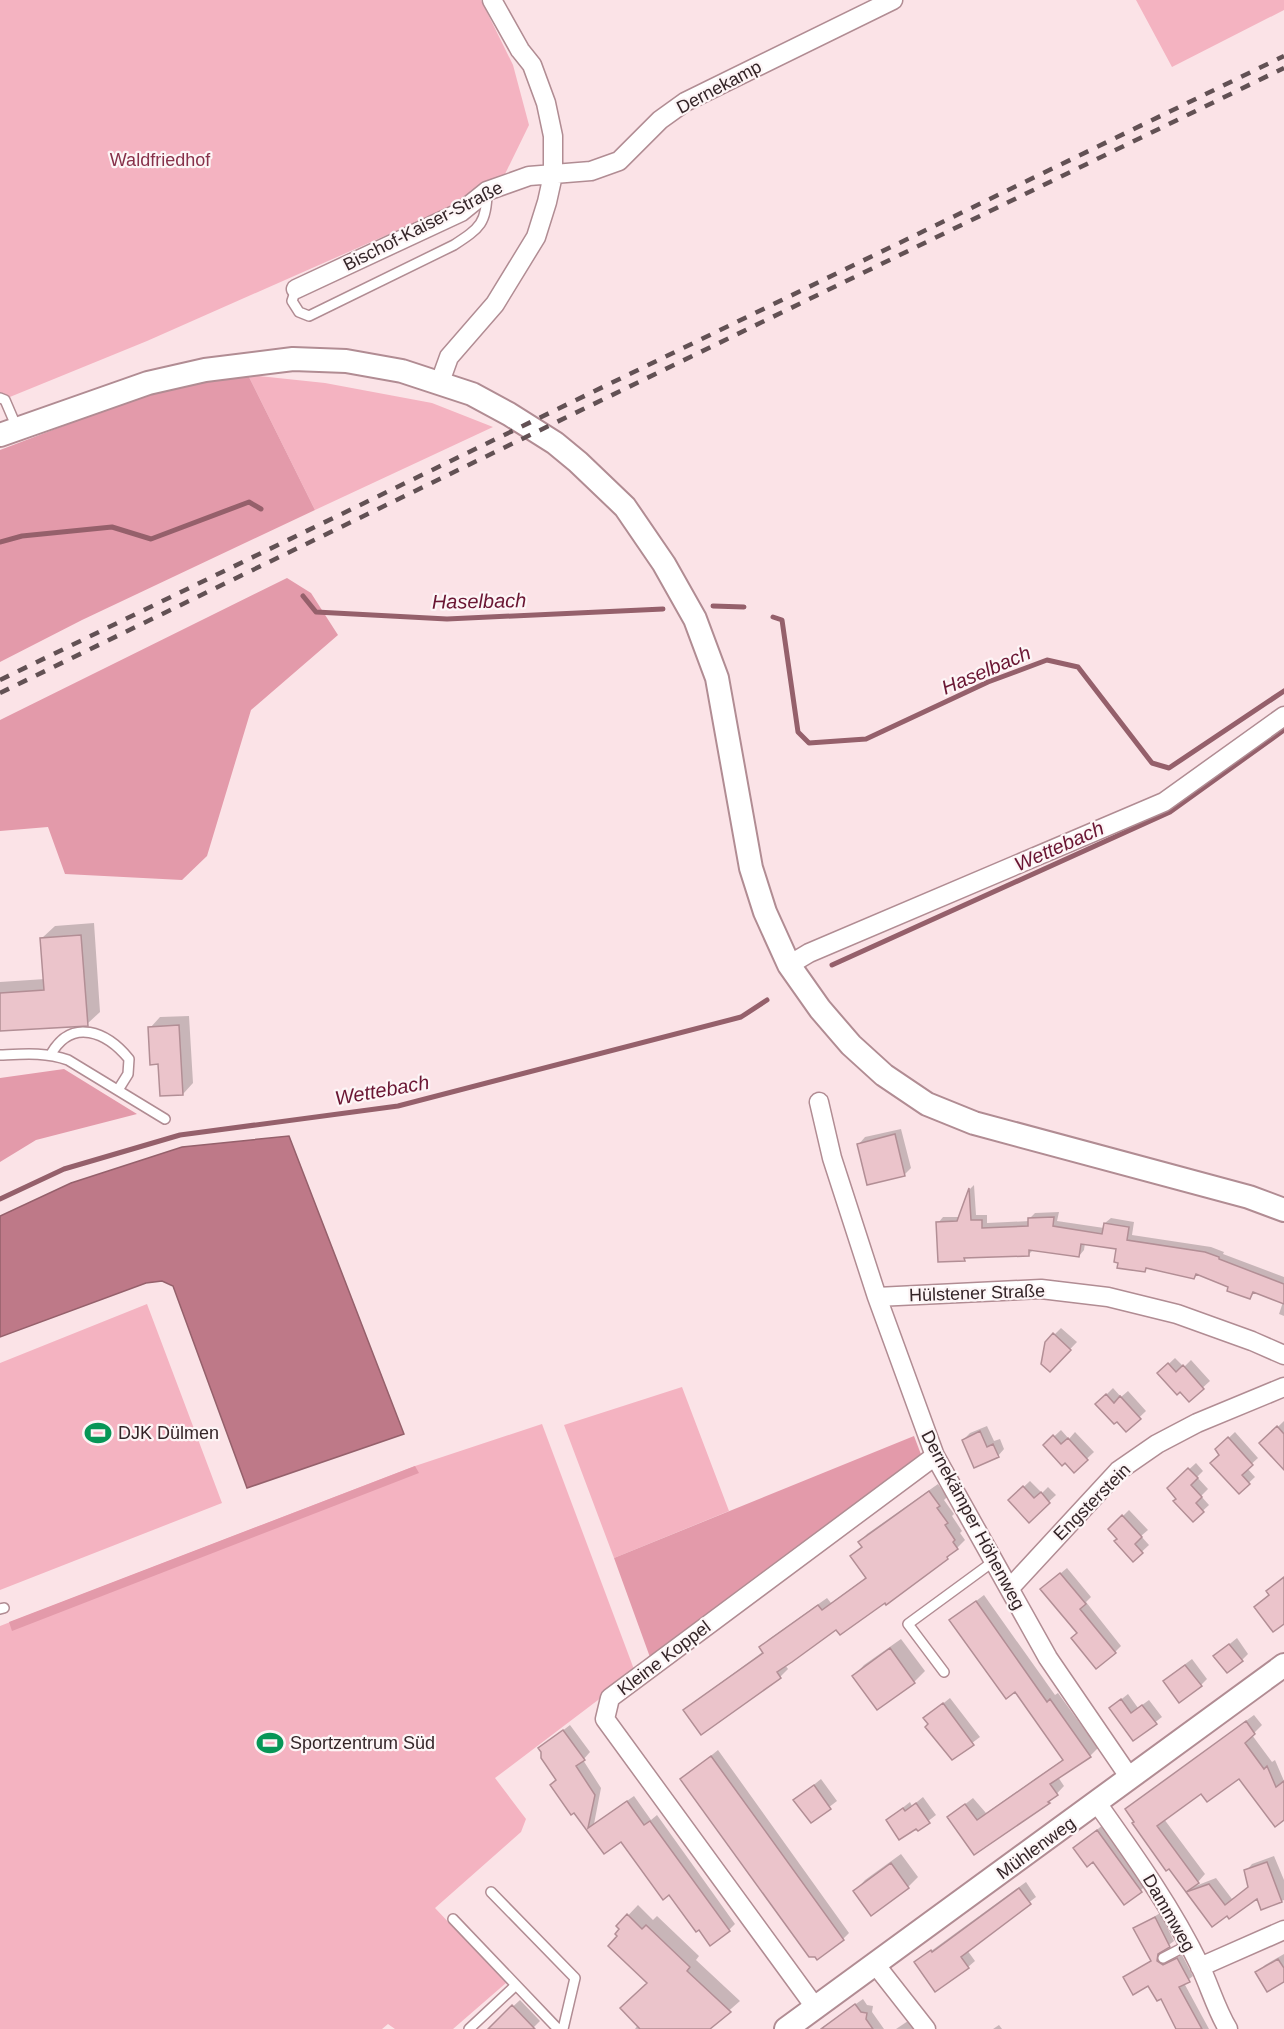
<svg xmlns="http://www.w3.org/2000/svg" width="1284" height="2029" font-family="Arial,sans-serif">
  <rect width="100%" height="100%" fill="#fbe3e7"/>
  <!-- green -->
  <path fill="#f4b3c1" d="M0 0H481L513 65 529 125 505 174 448 208 147 341 0 401Z
    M1136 0H1284V10L1172 67Z
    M248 375 325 383 432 403 493 427 315 510Z
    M147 1304 222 1503 0 1590V1363Z
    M682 1387 729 1511 614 1558 564 1425Z
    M542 1424 635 1672 495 1778 526 1819 521 1832 435 1908 506 1983 453 2029H395L388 2024 382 2029H0V1626L415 1466Z"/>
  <!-- forest -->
  <path fill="#e39aaa" d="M248 375 315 510 82 620 0 662V450L129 401 199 382Z
    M287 578 311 593 338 635 251 710 207 856 182 880 65 874 48 827 0 831V720Z
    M64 1069 137 1114 36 1140 0 1162V1078Z
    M914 1436 922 1457 651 1660 614 1558Z
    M415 1466 419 1473 12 1631 9 1622Z"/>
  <!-- water -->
  <path fill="#be7988" stroke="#95606b" stroke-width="1.5" d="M289 1136 404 1434 247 1488 173 1286 162 1281 146 1283 0 1337V1216L71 1183 182 1147Z"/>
  <!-- shadow -->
  <path fill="#0003" d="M94 923 100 1012 87 1024 0 1030V978V982L45 979 42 938 55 926Z
    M189 1016 193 1083 183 1094 150 1028 160 1017Z
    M901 1129 911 1168 904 1175 859 1144 865 1137Z
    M974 1185 976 1215H987V1223L1030 1221V1218L1035 1213 1059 1212 1057 1221 1104 1228 1105 1223 1111 1218 1134 1222 1132 1235 1211 1247 1224 1252 1223 1254 1284 1277V1316L1279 1314 1283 1302 1256 1291 1249 1298 1230 1286 1198 1274 1193 1278 1148 1267 1144 1271 1117 1248 1085 1243 1084 1250 1079 1256 1034 1249 1029 1254 967 1257 964 1259 938 1223 943 1217H961L970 1189Z
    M1061 1328 1077 1342 1050 1370 1046 1343Z
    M1175 1358 1184 1367 1191 1360 1210 1381 1189 1400 1159 1373Z
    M1113 1388 1121 1397 1128 1391 1146 1411 1126 1430 1097 1404Z
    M1284 1421V1468L1261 1443Z
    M987 1426 994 1441 1000 1439 1004 1449 998 1456 963 1440 970 1433Z
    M1061 1430 1069 1439 1075 1432 1094 1452 1074 1471 1045 1445Z
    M1235 1432 1258 1458 1247 1468 1255 1477 1239 1492 1221 1454 1217 1449Z
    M1196 1463 1203 1471 1197 1477 1208 1489 1201 1496 1209 1505 1193 1520 1169 1488Z
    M1030 1481 1042 1493 1048 1487 1056 1495 1029 1520 1010 1500Z
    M938 1484 947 1497 944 1500 954 1514 952 1516 962 1531 960 1533 965 1540 947 1558 885 1601 837 1628 785 1665 788 1669 780 1677 685 1710 693 1703 764 1651 761 1647 769 1639 827 1598 831 1603 867 1577 852 1556 863 1546 860 1542 867 1534Z
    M1129 1510 1148 1530 1141 1536 1149 1545 1133 1560 1110 1529Z
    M1067 1568 1091 1597 1086 1602 1121 1646 1115 1652 1078 1633 1049 1583Z
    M984 1595 1055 1695 1058 1693 1098 1748 1090 1756 1058 1777 1064 1786 1049 1802 974 1853 949 1817 973 1798 986 1813 1064 1759 1015 1690 951 1620Z
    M1237 1638 1248 1654 1242 1660 1215 1656Z
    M901 1639 925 1671 914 1682 877 1708 854 1676 864 1665Z
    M1192 1659 1207 1679 1201 1685 1171 1675Z
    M1128 1694 1138 1708 1149 1700 1162 1717 1133 1739 1118 1702Z
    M950 1698 980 1737 952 1758 925 1718Z
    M1254 1715 1262 1725 1252 1735 1272 1762 1275 1760 1284 1781V1819L1239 1777 1201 1792 1164 1819 1205 1874 1198 1882 1136 1822 1135 1802Z
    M570 1725 590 1752 583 1760 601 1788 594 1824 634 1796 651 1820 657 1815 735 1924 729 1930 669 1893 621 1840 604 1852 575 1811 540 1748Z
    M718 1750 849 1933 843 1939 682 1779Z
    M821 1779 837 1801 811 1821 795 1800Z
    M923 1797 936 1815 918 1829 887 1820 910 1802 912 1806Z
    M1104 1824 1147 1884 1141 1890 1082 1842Z
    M901 1854 918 1877 908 1887 855 1891 865 1880Z
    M1274 1856 1284 1880V1900L1262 1908 1257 1897 1230 1917 1188 1892 1193 1887 1216 1878 1232 1899 1250 1886 1246 1871 1252 1864Z
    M1026 1882 1036 1897 967 1950 975 1961 968 1967 916 1962Z
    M638 1905 653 1920 657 1916 699 1956 696 1960 740 2001 708 2029H635L638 2025 649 1982 619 1936 621 1929 618 1926Z
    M1160 1913 1174 1941 1162 1950 1161 1956 1169 1961 1182 1955 1193 1976 1184 1983 1209 2029H1179L1162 1997 1149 1984 1125 1977 1152 1960 1135 1929Z
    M1284 1954V1980L1257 1973 1265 1965Z
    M863 1999 867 2005 873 2006 872 2012 884 2029H820Z
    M520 2000 540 2021 532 2029H489Z
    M908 2021 914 2029H896Z
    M999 2025 1002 2029H993Z"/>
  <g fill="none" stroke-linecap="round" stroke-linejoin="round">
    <!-- stream -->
    <path stroke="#95606b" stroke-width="5" d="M0 542 22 536 112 527 151 539 249 502 261 509
      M303 596 316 612 447 619 663 609
      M713 606 744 607
      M773 617 782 620 798 732 809 743 866 739 988 682 1047 660 1078 667 1152 763 1169 768 1284 691
      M832 965 1170 812 1284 730
      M0 1199 64 1169 180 1135 398 1106 741 1017 767 1000"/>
  </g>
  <!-- building -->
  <path fill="#ebc4cb" stroke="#b28e95" stroke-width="1.5" d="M81 935 88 1026 0 1031V993L44 990 40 938Z
    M179 1025 183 1095 160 1096 158 1064 150 1065 148 1027Z
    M895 1134 905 1176 867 1185 857 1144Z
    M969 1188 971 1220H982V1228L1028 1226V1218L1054 1217 1053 1226 1102 1234 1104 1223 1129 1227 1127 1240 1205 1252 1219 1257V1259L1284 1284V1304L1253 1292 1250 1299 1227 1291 1228 1287 1196 1274 1194 1279 1146 1268 1145 1272 1117 1268 1118 1263 1114 1262 1116 1249 1081 1244 1079 1257 1029 1250V1256L964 1258 965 1261 938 1262 936 1222 957 1221Z
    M1053 1333 1071 1350 1050 1372 1041 1364 1045 1342Z
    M1168 1363 1176 1372 1183 1365 1204 1389 1189 1402 1180 1392 1177 1395 1157 1373Z
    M1106 1394 1114 1403 1120 1396 1141 1419 1126 1432 1117 1422 1114 1424 1095 1404Z
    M1277 1426 1284 1434V1470L1259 1443Z
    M980 1431 987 1447 993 1444 999 1457 974 1468 962 1440Z
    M1053 1435 1061 1444 1068 1438 1088 1460 1074 1473 1065 1463 1062 1466 1043 1445Z
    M1228 1437 1253 1465 1242 1475 1250 1484 1239 1494 1210 1463 1219 1455 1215 1449Z
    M1188 1468 1198 1478 1191 1485 1202 1497 1196 1503 1204 1512 1193 1522 1173 1501 1176 1499 1167 1488Z
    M1023 1486 1034 1498 1041 1492 1050 1503 1029 1523 1008 1500Z
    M929 1491 940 1506 937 1508 948 1523 945 1525 955 1540 953 1542 958 1549 947 1557 948 1559 886 1605 885 1603 840 1635 836 1630 792 1662 777 1672 781 1678 701 1735 683 1710 763 1653 759 1647 818 1605 822 1610 866 1578 850 1556 862 1547 858 1542Z
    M1122 1515 1142 1537 1135 1544 1143 1553 1133 1562 1114 1541 1117 1539 1108 1529Z
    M1060 1573 1086 1604 1080 1609 1116 1653 1096 1669 1071 1638 1077 1633 1040 1589Z
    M1284 1577V1624L1273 1632 1254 1607 1269 1595 1266 1591Z
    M976 1601 1047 1702 1050 1699 1091 1757 1050 1784 1058 1795 1048 1802 1050 1803 974 1855 947 1817 965 1804 977 1820 1063 1760 1015 1692 1006 1699 949 1620Z
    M1229 1644 1243 1661 1227 1673 1213 1656Z
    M890 1648 915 1683 877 1710 852 1676Z
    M1185 1665 1202 1686 1179 1703 1163 1681Z
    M1121 1699 1131 1713 1142 1705 1157 1724 1133 1741 1109 1708Z
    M943 1703 974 1745 952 1760 925 1727 928 1724 923 1718Z
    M1246 1721 1255 1734 1245 1743 1264 1769 1267 1766 1276 1787 1284 1781V1820L1275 1827 1239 1779 1207 1802 1201 1794 1157 1826 1199 1883 1186 1892 1169 1869 1166 1871 1132 1823 1134 1822 1125 1809Z
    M563 1730 585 1760 576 1766 595 1795 588 1828 627 1801 644 1825 650 1821 730 1931 710 1946 699 1930 696 1932 669 1895 663 1900 621 1842 604 1854 574 1813 571 1815 550 1785 556 1780 541 1758V1752L538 1748Z
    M711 1756 844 1940 817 1960 815 1957H809L680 1779Z
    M814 1785 831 1809 811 1823 793 1800Z
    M916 1803 930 1823 918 1831 916 1829 899 1840 886 1820 903 1808 905 1811Z
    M1097 1830 1142 1892 1124 1905 1093 1862 1087 1867 1073 1848Z
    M1267 1862 1282 1902 1261 1910 1257 1899 1229 1919 1227 1916 1212 1927 1186 1892 1209 1884 1225 1905 1248 1887 1244 1870Z
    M891 1863 909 1888 871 1916 853 1891Z
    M1019 1888 1031 1904 961 1957 969 1968 935 1992 914 1962 931 1950 932 1952Z
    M627 1914 642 1929 646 1925 690 1967 687 1971 731 2012 710 2029H640L620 2008 647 1983 608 1946 617 1936 615 1934 619 1929 616 1926Z
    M1155 1917 1170 1947 1158 1954 1157 1961 1163 1965 1177 1958 1190 1982 1179 1987 1202 2029H1176L1161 1999 1157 2001 1148 1986 1133 1995 1123 1977 1151 1961 1133 1928Z
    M1278 1959 1284 1968V1982L1267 1992 1255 1972Z
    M855 2004 861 2012 867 2013 866 2019 873 2029H821Z
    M512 2005 535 2029H488Z"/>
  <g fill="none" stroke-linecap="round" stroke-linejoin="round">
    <!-- service casing -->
    <g stroke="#b18c93" stroke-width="12">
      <path id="service" d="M296 289 292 301 299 312 309 316 454 245C480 228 487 223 487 191
        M0 398 5 400 17 428
        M51 1054C72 1017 107 1032 129 1059L128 1074 118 1090
        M0 1055C24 1054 45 1052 68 1060L165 1119
        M0 1609 4 1608
        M944 1672 908 1624 994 1561
        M491 1892 575 1978 563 2029
        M453 1919 558 2029
        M1163 1958 1188 1945
        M469 2029 516 1985"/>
    </g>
    <!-- minor casing -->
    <g stroke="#b18c93" stroke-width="21">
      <path id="minor" d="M296 289 461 212 487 191 529 176 591 171 619 161 660 120 685 102 893 0
        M440 382 449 357 495 304 536 237 547 202 553 175V136L546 103 532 65 520 50 492 0
        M789 965 809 953 1164 802 1284 716
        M819 1102 832 1158 877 1297 935 1456 1048 1658 1130 1778
        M877 1297 1041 1289 1108 1297 1177 1314 1252 1341 1284 1355
        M1010 1588 1118 1471 1157 1444 1197 1423 1284 1387
        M1097 1803C1134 1855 1172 1908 1200 1966 1210 1987 1216 2009 1228 2029
        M875 1964 926 2029
        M1200 1967 1284 1930
        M815 2007 605 1719 610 1698 935 1456"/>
    </g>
    <!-- tertiary casing -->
    <g stroke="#b18c93" stroke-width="26">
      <path id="tertiary" d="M0 435 148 383 205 370 293 359 346 361 402 371 472 394 509 414 555 443 578 462 625 507 664 564 695 619 717 678 751 868 765 912 789 965 820 1009 851 1045 884 1075 927 1104 974 1123 1249 1197 1284 1210
        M786 2029 1284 1665"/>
    </g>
    <!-- service -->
    <use href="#service" stroke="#fff" stroke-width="9"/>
    <!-- minor -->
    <use href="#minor" stroke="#fff" stroke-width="18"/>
    <!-- tertiary -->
    <use href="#tertiary" stroke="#fff" stroke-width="22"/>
    <!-- rail -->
    <path stroke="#625154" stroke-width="4.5" stroke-dasharray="10 10" stroke-linecap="butt" d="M0 680 1284 56
      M0 693 1284 68"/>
  </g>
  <!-- icons -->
  <defs>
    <g id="stadium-bare" transform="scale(2.07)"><path d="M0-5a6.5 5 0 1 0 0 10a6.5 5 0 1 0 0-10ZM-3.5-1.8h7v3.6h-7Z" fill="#089657" stroke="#fdf5f6" stroke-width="2.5" paint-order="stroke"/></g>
  </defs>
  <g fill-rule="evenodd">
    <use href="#stadium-bare" x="98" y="1433"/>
    <use href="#stadium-bare" x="270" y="1743"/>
  </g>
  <g text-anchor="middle" stroke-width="4.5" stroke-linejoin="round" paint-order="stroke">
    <!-- street labels -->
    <g font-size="18" fill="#342528" stroke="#fdf5f6">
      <text transform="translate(719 87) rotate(-28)" y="6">Dernekamp</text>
      <text transform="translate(423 226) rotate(-27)" y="6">Bischof-Kaiser-Straße</text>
      <text transform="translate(977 1293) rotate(-2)" y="6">Hülstener Straße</text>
      <text transform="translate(1092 1502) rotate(-45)" y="6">Engsterstein</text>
      <text transform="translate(973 1520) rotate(62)" y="6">Dernekämper Höhenweg</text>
      <text transform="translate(664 1658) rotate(-37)" y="6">Kleine Koppel</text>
      <text transform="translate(1036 1848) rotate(-36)" y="6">Mühlenweg</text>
      <text transform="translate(1169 1913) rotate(60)" y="6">Dammweg</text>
    </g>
    <!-- park labels -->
    <g font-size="18" fill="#87314a" stroke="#fdf5f6">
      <text x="160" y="166">Waldfriedhof</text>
    </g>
    <!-- poi labels -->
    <g font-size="18" fill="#342528" stroke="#fdf5f6" text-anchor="start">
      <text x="118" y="1439">DJK Dülmen</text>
      <text x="290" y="1749">Sportzentrum Süd</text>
    </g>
    <!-- water labels -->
    <g font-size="20" font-style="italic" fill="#6a1633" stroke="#fdf5f6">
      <text transform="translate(479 601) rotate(-1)" y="7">Haselbach</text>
      <text transform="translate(986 670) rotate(-23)" y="7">Haselbach</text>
      <text transform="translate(1059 846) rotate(-24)" y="7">Wettebach</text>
      <text transform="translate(382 1090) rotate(-10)" y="7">Wettebach</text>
    </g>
  </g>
</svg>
